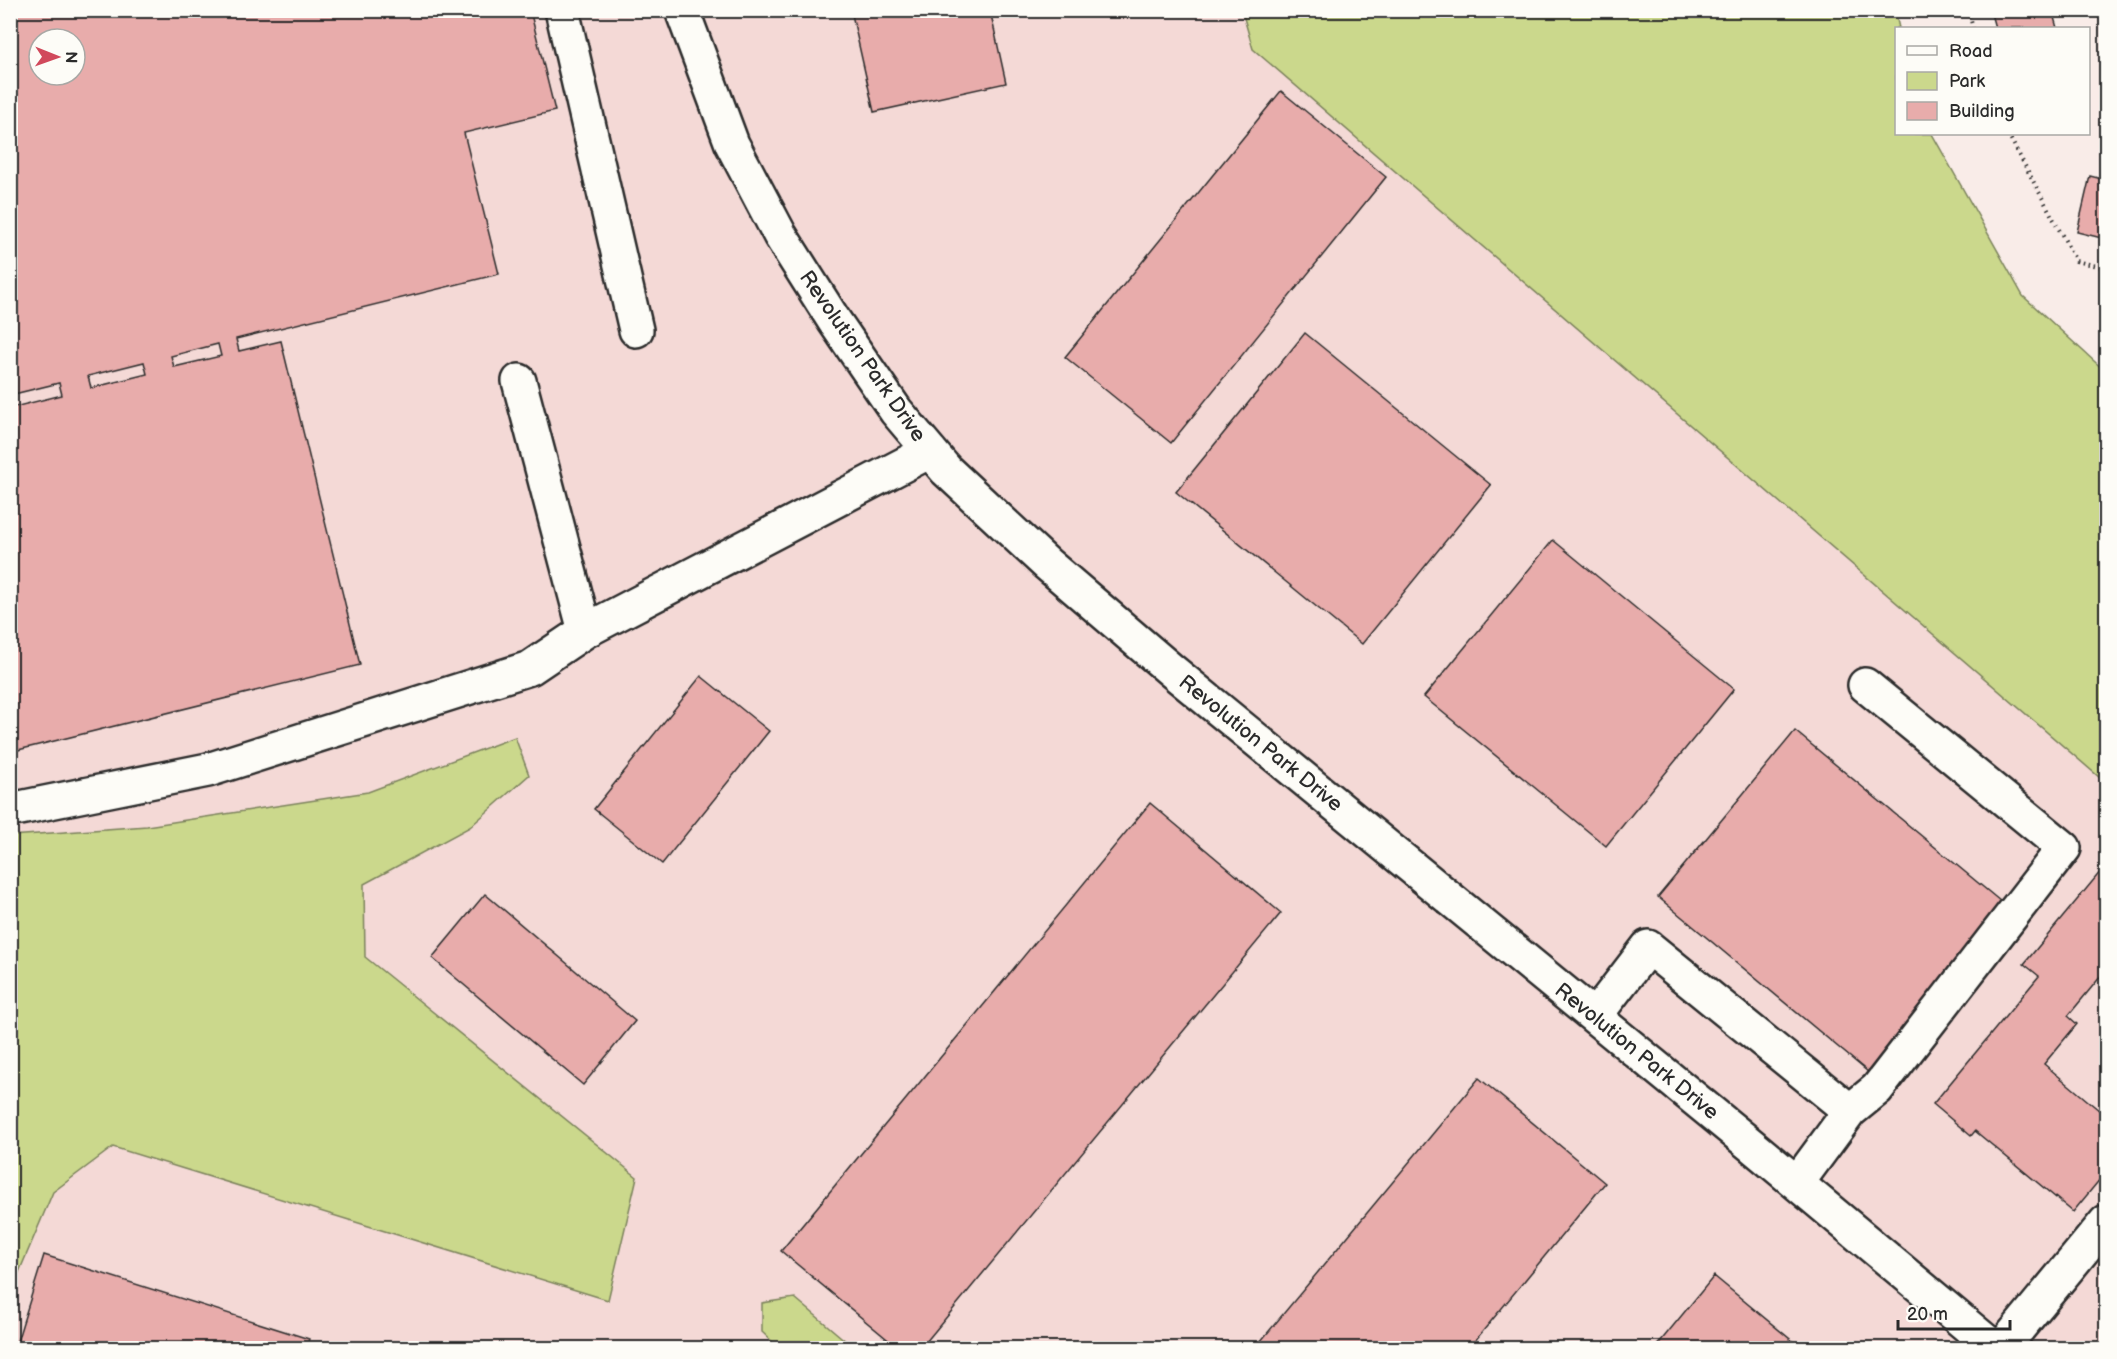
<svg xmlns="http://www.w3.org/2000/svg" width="2117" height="1359" font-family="'Balsamiq Sans',sans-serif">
  <rect width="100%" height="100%" fill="#f9ece8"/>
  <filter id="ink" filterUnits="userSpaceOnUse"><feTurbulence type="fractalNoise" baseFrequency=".0167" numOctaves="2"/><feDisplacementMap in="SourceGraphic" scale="12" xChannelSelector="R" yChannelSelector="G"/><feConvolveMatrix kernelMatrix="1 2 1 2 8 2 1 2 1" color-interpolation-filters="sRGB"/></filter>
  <g filter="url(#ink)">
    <!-- built -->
    <path fill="#f4d9d6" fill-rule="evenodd" d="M10 11H1284L2106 753V1348H11ZM39 39H75V75H39Z"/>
    <!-- green -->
    <path fill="#cbd88c" stroke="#7b825c" stroke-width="1.5" d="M1242 11H1895L1899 28H1896V134H1932L2023 296 2106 372V783L1253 49Z
      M515 737 529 775 470 827 364 884 365 957 637 1177 608 1300 113 1147 53 1192 11 1291V836L147 826 368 792Z
      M795 1298 854 1348H779L762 1332V1303Z"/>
    <!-- building -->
    <path fill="#e8acab" stroke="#2b2b2b" stroke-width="1.5" fill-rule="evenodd" d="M10 10H530L555 111 464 133 499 274 236 339 239 351 281 341 360 665 10 752V408L62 395 59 383 10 395ZM39 39H75V75H39ZM218 344 221 356 174 367 171 356ZM144 362 147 374 91 388 88 376Z
      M851 10H990L1006 83 874 112Z
      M1990 10H2052L2057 28H1995Z
      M1281 91 1386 177 1171 443 1065 357Z
      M2090 176 2106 180V239L2077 232Z
      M1305 333 1491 485 1362 644 1176 492Z
      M1553 540 1734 689 1606 846 1424 697Z
      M701 676 769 731 662 864 594 809Z
      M1795 731 2006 906 1868 1072 1658 897Z
      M1150 803 1281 913 921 1348H898L781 1251Z
      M2106 865V970L2068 1016 2077 1024 2044 1064 2106 1116V1172L2073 1212 1975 1131 1971 1136 1933 1104 2039 976 2024 964Z
      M485 894 635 1021 583 1085 432 958Z
      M1479 1078 1605 1183 1469 1348H1255Z
      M44 1255 309 1339 306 1348H15Z
      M1714 1276 1801 1348H1655Z"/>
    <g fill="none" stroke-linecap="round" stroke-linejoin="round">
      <!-- minor casing -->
      <g stroke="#2b2b2b" stroke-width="38">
        <path id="minor" d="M562 10 636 330
          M682 10 732 144 780 235 835 322 896 411 946 470 1047 564 1171 670 1751 1145 1994 1348
          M519 381 585 631 930 451
          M10 810 208 770 530 668 585 631
          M1595 1016 1648 947 1850 1111 1797 1183
          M1850 1111 1877 1089 2064 848 1865 685
          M2002 1348 2106 1222"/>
      </g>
      <!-- path -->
      <path stroke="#2b2b2b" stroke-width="4" stroke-dasharray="1.5 4.5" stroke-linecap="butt" d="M1968 10 1973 28
        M2008 134 2076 261 2106 268"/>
      <!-- minor -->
      <use href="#minor" stroke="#fdfcf7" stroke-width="33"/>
    </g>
  </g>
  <g text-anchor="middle" stroke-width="4.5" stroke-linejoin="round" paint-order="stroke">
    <!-- street labels -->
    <g font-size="21" fill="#2b2b2b" stroke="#fdfcf7">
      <text transform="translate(863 356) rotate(55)" y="7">Revolution Park Drive</text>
      <text transform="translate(1261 743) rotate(39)" y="7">Revolution Park Drive</text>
      <text transform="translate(1637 1051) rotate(39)" y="7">Revolution Park Drive</text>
    </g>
  </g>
  <!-- margin -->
  <rect width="2117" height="1359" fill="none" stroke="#fdfcf7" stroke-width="36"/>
  <rect x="18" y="18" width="2081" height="1323" fill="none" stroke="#2b2b2b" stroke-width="2" filter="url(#ink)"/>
  <!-- legend -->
  <rect x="1895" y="27" width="195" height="108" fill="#fdfcf7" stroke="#a9a8a5" stroke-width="1.5"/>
  <rect x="1907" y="46" width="30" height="9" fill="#fdfcf7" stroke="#a9a8a5" stroke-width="1.5"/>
  <text x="1949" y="57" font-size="18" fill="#2b2b2b">Road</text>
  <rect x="1907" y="72" width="30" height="18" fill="#cbd88c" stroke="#a9a8a5" stroke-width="1.5"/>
  <text x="1949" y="87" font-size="18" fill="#2b2b2b">Park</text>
  <rect x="1907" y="102" width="30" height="18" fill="#e8acab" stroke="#a9a8a5" stroke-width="1.5"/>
  <text x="1949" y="117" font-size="18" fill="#2b2b2b">Building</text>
  <!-- north arrow -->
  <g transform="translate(57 57) rotate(91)"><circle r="28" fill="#fdfcf7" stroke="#a9a8a5" stroke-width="1.5"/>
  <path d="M0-4.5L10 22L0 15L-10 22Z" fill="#d1495b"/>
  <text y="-9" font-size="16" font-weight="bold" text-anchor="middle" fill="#2b2b2b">N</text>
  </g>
  <!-- scale -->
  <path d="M1898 1320v9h112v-9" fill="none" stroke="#2b2b2b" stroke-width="3"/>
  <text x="1907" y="1320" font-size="18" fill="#2b2b2b" stroke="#fdfcf7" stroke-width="4.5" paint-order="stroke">20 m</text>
</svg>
